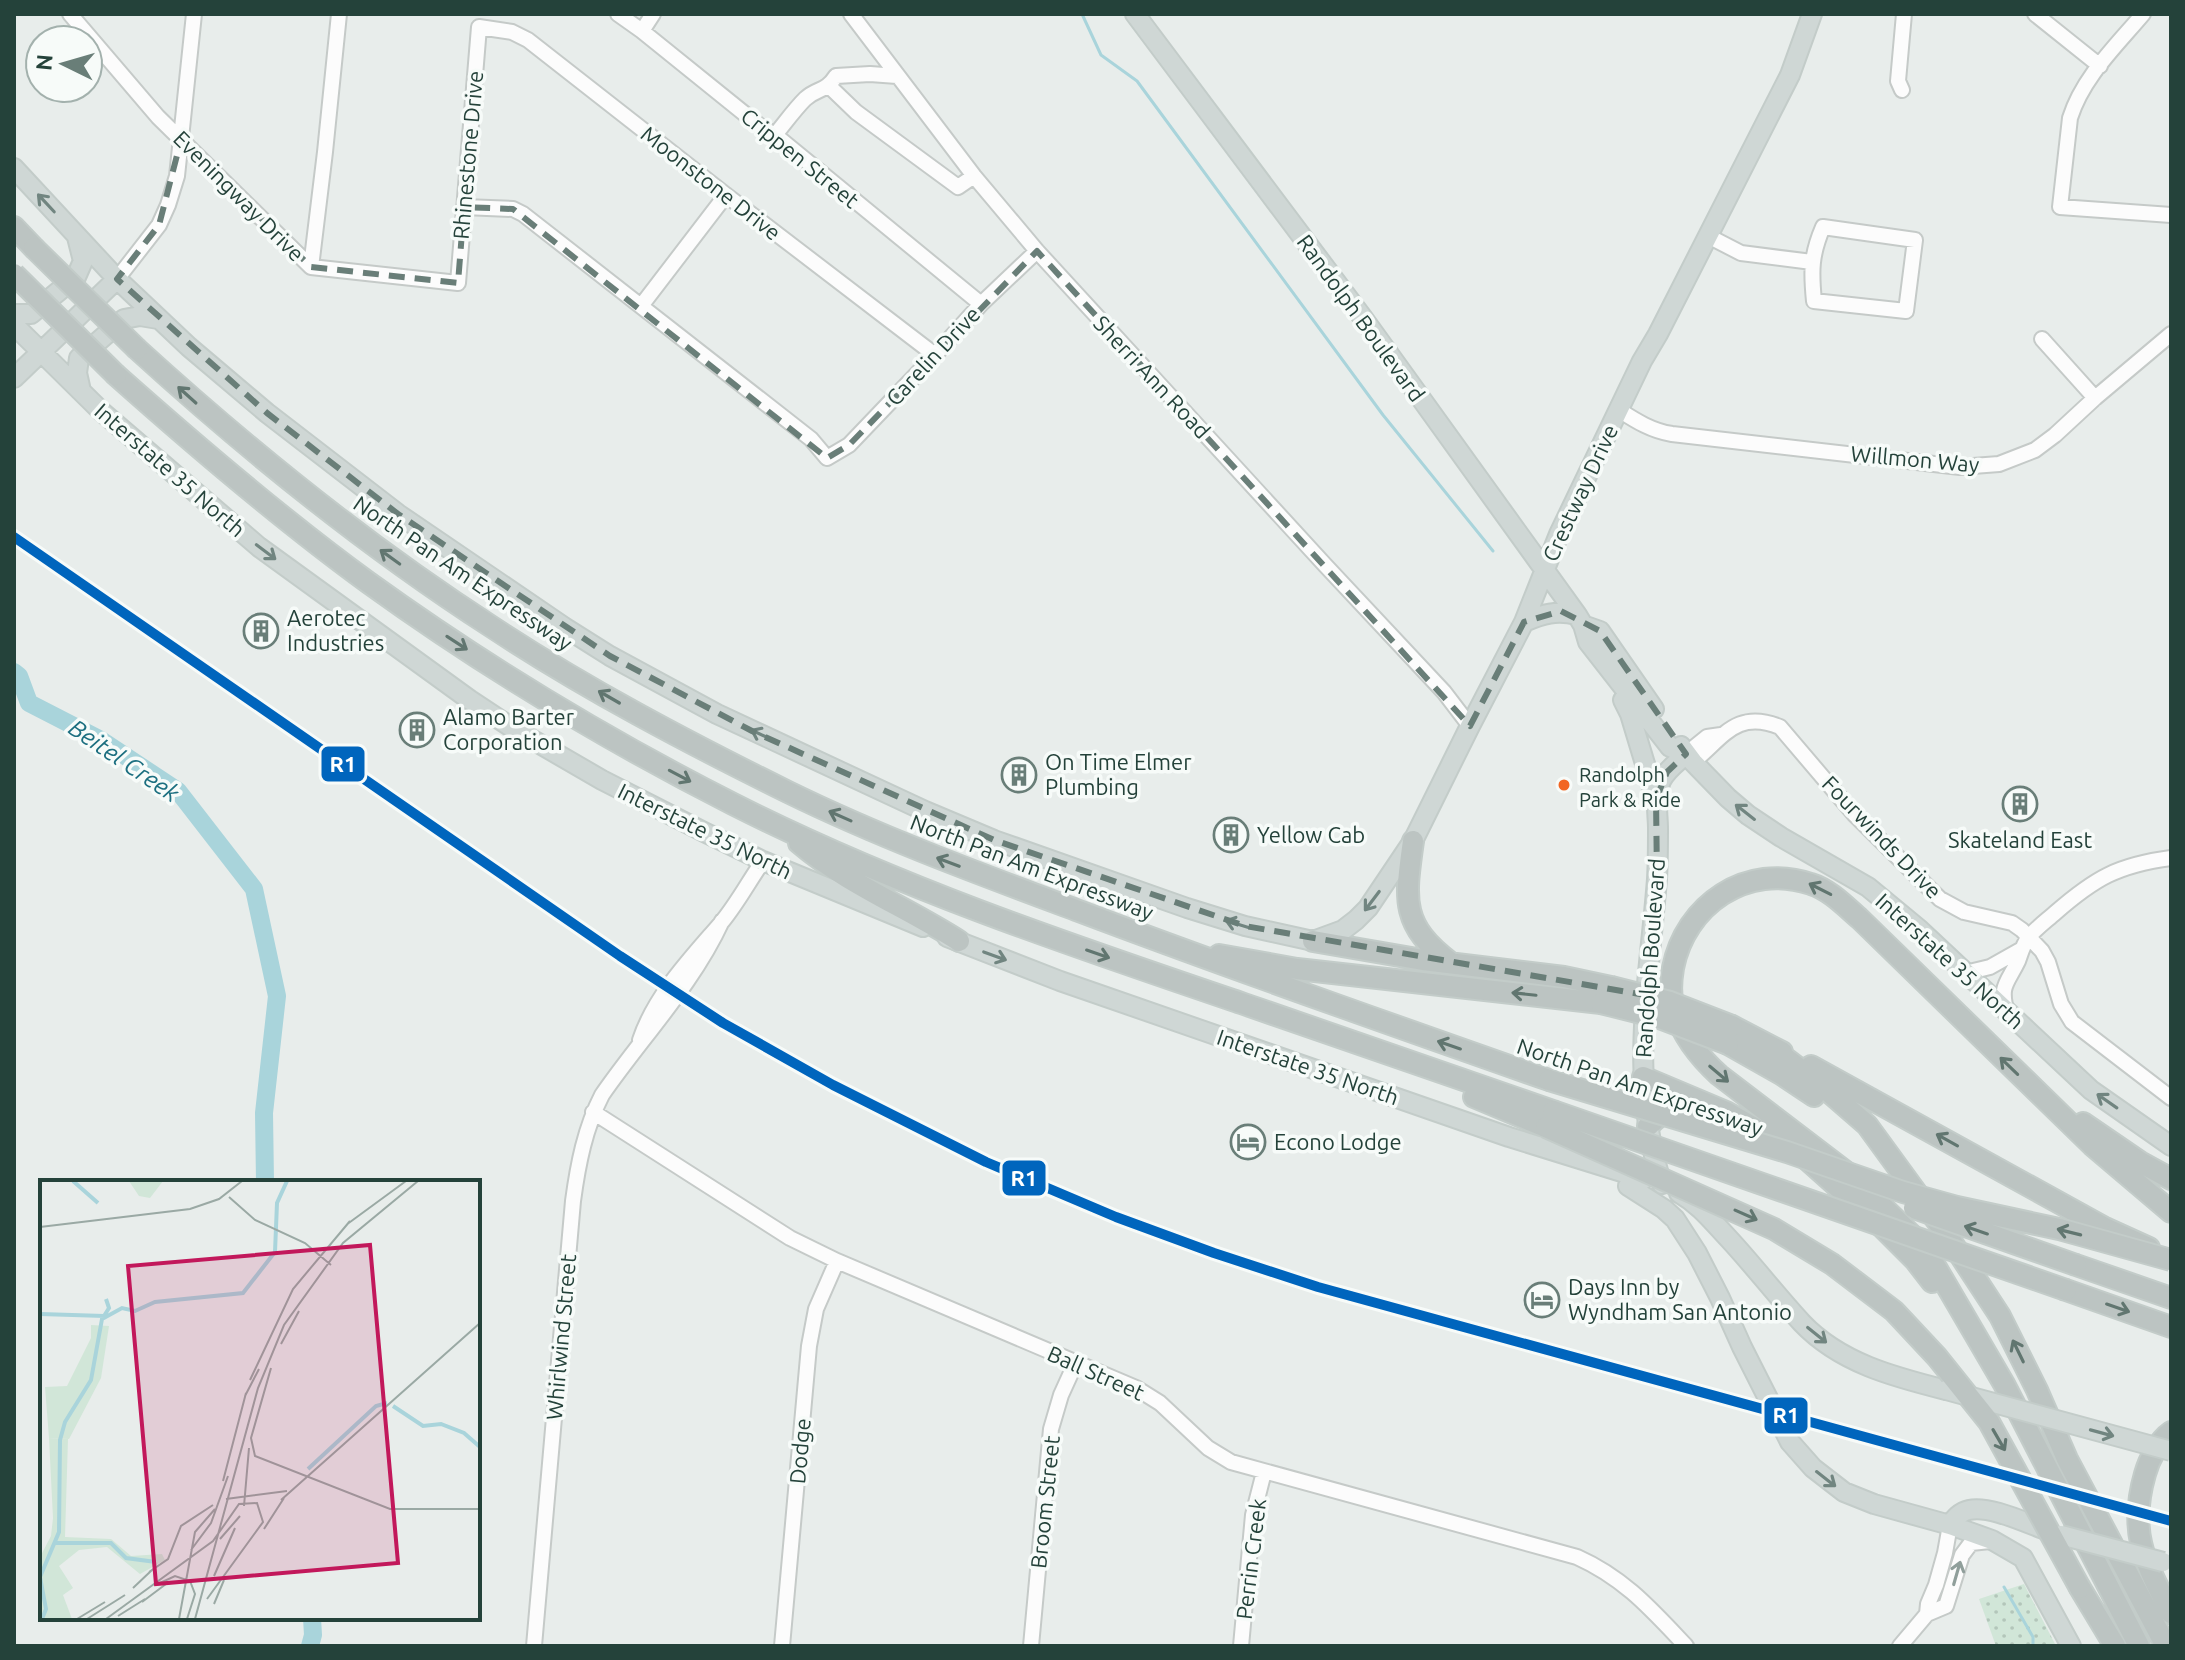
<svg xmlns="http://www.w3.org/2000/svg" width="2185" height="1660" font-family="Ubuntu,sans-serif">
  <defs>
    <pattern id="grass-dots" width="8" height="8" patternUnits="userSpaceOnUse" patternTransform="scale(2)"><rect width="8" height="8" fill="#d1e6d8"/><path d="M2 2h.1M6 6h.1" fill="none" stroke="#b3c6ba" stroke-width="1.8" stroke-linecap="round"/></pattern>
  </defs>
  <rect width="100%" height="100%" fill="#e8edeb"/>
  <!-- grass -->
  <path fill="url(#grass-dots)" d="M2024 1584 2056 1646H1996L1979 1599Z"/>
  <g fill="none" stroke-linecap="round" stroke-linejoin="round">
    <!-- stream -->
    <path stroke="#a9d4db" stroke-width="3" d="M1082 14 1101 55 1137 81 1383 415 1493 551
      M2004 1587 2033 1637V1646"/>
    <!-- river -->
    <path stroke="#a9d4db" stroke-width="18" d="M14 672 19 676 29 703 101 740 178 791 254 889 277 996 264 1113 265 1182
      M310 1646 313 1635 312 1618"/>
    <!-- minor casing -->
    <g stroke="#c5cac8" stroke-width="18">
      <path id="minor" d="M70 14 158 117 311 267 458 283 479 27 512 32 528 40 726 195 935 355
        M618 14 642 31 761 127 775 135 981 304
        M851 14 974 176 1037 251 1325 565 1444 692 1470 726
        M2035 14 2100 66
        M2143 14C2116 46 2083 77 2070 118L2060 207 2171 215
        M642 31 653 14
        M829 86 856 112 958 187 974 176
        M1902 90 1898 81 1904 14
        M775 135C785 123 794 110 805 99 818 87 825 93 836 76L870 74 897 76
        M464 207 513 209 523 214 811 439 827 458 849 445 935 355 981 304 1037 251
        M1823 227 1915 240 1906 311 1814 301C1811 271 1811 255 1823 227Z
        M1708 236 1741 253 1812 262
        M311 267 325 152 339 14
        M117 279 159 225 168 205 177 176 194 14
        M641 306 726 195
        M2042 339 2095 398
        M1619 410C1636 421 1652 431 1672 434L1960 467 1999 464 2035 450 2055 435 2095 398 2171 334
        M1686 754 1707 737 1721 735
        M1693 762C1723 738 1736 709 1780 727L1854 814 1940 899 1964 912 2012 923 2022 930 2042 951 2048 962 2061 1004 2072 1022 2171 1098
        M1965 973 1990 967 2022 949
        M2007 1013C1999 985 2007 984 2018 961 2021 953 2023 945 2028 938 2035 929 2046 921 2055 913 2095 878 2118 865 2171 858
        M640 1040C655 995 691 958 721 923 737 904 749 881 763 861
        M593 1112 790 1238 837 1261 1136 1388 1160 1403 1208 1448 1231 1462 1577 1557C1624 1578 1651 1609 1686 1646
        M1927 1614 1946 1606 1962 1555 1971 1543 1990 1541
        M534 1646 573 1201C578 1164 585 1128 602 1095 642 1037 692 986 722 921
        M782 1646 809 1346 816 1309 837 1261
        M1031 1646 1051 1429 1061 1395 1076 1362
        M1241 1646 1253 1515 1264 1472
        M1900 1646 1927 1614 1928 1604 1936 1585 1945 1553 1950 1525"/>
    </g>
    <!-- major casing -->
    <g stroke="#c3ccc9" stroke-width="22">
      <path id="major" d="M1135 14 1363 318 1577 615 1583 625 1588 642 1670 747 1686 754
        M14 168 117 279 189 347 267 413 398 514 564 627 610 656 717 714 925 811 994 840 1187 908 1245 926 1313 941 1343 930 1356 920 1368 908 1413 841 1470 726 1524 622 1559 534 1642 361 1658 334 1790 75 1812 14
        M14 314H31L76 277 83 261 77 237
        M14 325 101 411 259 547 470 700 514 729 602 780 704 832 763 861 923 927
        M14 378 117 279
        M81 391 77 373 79 358 124 319 140 316 158 319
        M1524 622C1543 614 1556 610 1577 615
        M1583 625 1600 631 1654 709
        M1623 700 1630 714 1655 797
        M1681 746 1693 762 1728 798 1748 815 1781 837 1868 887 1920 930 2091 1090 2171 1146
        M947 937 1060 981 1509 1137 1644 1179
        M1662 1184C1628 1080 1649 984 1657 879 1658 862 1658 846 1658 829 1658 813 1654 797 1661 781 1666 770 1678 762 1686 754
        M1628 1186 1664 1209 1675 1219 1697 1253 1720 1298 1742 1347 1790 1442 1813 1468 1844 1492 1874 1504 1950 1525 1992 1540 2023 1558 2071 1646
        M1679 1193C1700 1205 1712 1221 1729 1239 1754 1266 1777 1296 1802 1323 1840 1363 1894 1377 1946 1390
        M1950 1525C1955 1518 1960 1512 1969 1510 1990 1505 2028 1524 2049 1531"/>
    </g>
    <!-- highway casing -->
    <g stroke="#c3ccc9" stroke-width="24">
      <path id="highway" d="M14 227 34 248
        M137 349C249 451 365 545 492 627 586 689 687 742 788 792 882 838 980 874 1079 911 1235 970 1392 1025 1549 1080
        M116 375C198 448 281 519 369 583 484 666 607 740 733 804 897 887 1070 945 1244 1004 1347 1039 1450 1075 1553 1111
        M1413 841C1405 899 1400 925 1451 963
        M799 843C847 884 906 907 959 941
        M1313 941 1423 960 1564 977 1611 987
        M1219 955 1297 969 1601 1003
        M1732 1026 1782 1052
        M1728 1044 1781 1074 1814 1096
        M1772 1048 1822 1086 1867 1125 1945 1232 2000 1316 2037 1390 2067 1459 2166 1646
        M1811 1066 2105 1228 2149 1248
        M1643 1077 1726 1112 1802 1155 1876 1221 1915 1260 1932 1282
        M1474 1097 1546 1127
        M2083 1123 2140 1162 2171 1179
        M1648 1126C1668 1107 1672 1105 1699 1101
        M2076 1265 2171 1298
        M2066 1290 2171 1327
        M2171 1432C2158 1441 2149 1460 2145 1474 2128 1533 2145 1562 2171 1613
        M2080 1588 2115 1646
        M2139 1646 2004 1384 1924 1247 1850 1175 1719 1075C1697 1055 1680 1033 1673 1004 1670 993 1671 980 1673 968 1685 905 1747 862 1811 884 1830 890 1845 906 1860 919L2092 1145 2171 1212"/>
    </g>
    <!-- minor -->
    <use href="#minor" stroke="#fcfcfc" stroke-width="14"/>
    <!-- major -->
    <use href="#major" stroke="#cfd7d5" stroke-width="18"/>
    <!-- highway -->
    <use href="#highway" stroke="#bcc4c2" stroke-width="20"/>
    <!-- major-bridge casing -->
    <g stroke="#c3ccc9" stroke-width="22" stroke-linecap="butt">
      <path id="major-bridge" d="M1946 1390 2171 1451
        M2061 1535 2163 1562"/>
    </g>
    <!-- highway-bridge casing -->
    <g stroke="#c3ccc9" stroke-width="24" stroke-linecap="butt">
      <path id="highway-bridge" d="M34 248 137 349
        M14 274 116 375
        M1611 987 1670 1002 1732 1026
        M1601 1003 1657 1017 1728 1044
        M1549 1080 1787 1152 1903 1192 1957 1207 2059 1229 2171 1260
        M1553 1111 2066 1290
        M1546 1127 1774 1229 1832 1264 1894 1311 1937 1357 1989 1422 2080 1588
        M1914 1208 2076 1265"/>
    </g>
    <!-- major-bridge -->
    <use href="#major-bridge" stroke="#cfd7d5" stroke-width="18"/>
    <!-- highway-bridge -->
    <use href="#highway-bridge" stroke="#bcc4c2" stroke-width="20"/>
    <!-- rail-1 casing -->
    <g stroke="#f7fbf9" stroke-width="16">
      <path id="rail-1" d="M14 537 620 956 723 1023 833 1085 986 1162 1116 1217 1214 1253 1318 1287 2171 1521"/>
    </g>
    <!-- rail-1 -->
    <use href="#rail-1" stroke="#0065bd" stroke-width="10"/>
  </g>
  <!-- one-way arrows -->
  <defs><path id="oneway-shaft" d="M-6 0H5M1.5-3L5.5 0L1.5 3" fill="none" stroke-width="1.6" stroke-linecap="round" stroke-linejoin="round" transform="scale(2)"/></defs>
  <g stroke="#718580">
    <use href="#oneway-shaft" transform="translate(46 203) rotate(-133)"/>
    <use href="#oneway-shaft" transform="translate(266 552) rotate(37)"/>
    <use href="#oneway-shaft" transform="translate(762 735) rotate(-155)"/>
    <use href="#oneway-shaft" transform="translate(1745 812) rotate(-142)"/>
    <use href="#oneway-shaft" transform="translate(1372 901) rotate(127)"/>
    <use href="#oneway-shaft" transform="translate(1237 924) rotate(-163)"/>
    <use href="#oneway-shaft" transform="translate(995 956) rotate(20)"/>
    <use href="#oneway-shaft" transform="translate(2107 1101) rotate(-145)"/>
    <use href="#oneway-shaft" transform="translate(1817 1335) rotate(39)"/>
    <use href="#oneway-shaft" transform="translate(2102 1433) rotate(15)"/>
    <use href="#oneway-shaft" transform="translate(1826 1479) rotate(38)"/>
  </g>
  <g stroke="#617670">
    <use href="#oneway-shaft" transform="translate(187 395) rotate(-138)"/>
    <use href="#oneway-shaft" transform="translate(390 557) rotate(-144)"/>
    <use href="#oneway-shaft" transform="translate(457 643) rotate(33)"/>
    <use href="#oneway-shaft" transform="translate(609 697) rotate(-150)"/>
    <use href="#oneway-shaft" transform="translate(680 776) rotate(28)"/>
    <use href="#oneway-shaft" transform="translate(840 816) rotate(-156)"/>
    <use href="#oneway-shaft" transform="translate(948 862) rotate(-159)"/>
    <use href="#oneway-shaft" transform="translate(1820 889) rotate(-153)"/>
    <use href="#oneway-shaft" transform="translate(1098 954) rotate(19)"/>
    <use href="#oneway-shaft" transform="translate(1524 994) rotate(-174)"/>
    <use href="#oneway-shaft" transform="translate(1449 1045) rotate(-161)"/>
    <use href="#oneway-shaft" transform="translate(2009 1066) rotate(-136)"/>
    <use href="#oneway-shaft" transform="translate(1719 1074) rotate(40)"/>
    <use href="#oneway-shaft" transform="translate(1947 1140) rotate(-151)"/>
    <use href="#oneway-shaft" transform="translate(1746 1215) rotate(24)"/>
    <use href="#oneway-shaft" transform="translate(1976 1230) rotate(-161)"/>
    <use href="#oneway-shaft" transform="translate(2069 1232) rotate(-166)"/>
    <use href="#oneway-shaft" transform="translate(2118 1308) rotate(19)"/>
    <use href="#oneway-shaft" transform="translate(2018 1351) rotate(-116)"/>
    <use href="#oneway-shaft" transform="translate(1999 1440) rotate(60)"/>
  </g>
  <use stroke="#909f9b" href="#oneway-shaft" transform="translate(1957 1573) rotate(-74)"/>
  <!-- marked area -->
  <path fill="none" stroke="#697e78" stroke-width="6" stroke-dasharray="16 10" stroke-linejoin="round" d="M181 140 311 267 458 283 464 207 513 209 827 458 849 445 1037 251 1470 726 1524 622 1561 611 1600 631 1686 754 1667 772 1656 799 1657 879 1645 995 1245 926 994 840 752 731 610 656 398 514 267 413 117 279 159 225Z"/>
  <!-- icons -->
  <defs>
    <g id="building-ring" transform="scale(1.8)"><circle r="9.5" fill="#f7fbf9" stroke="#697e78" stroke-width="1.5"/><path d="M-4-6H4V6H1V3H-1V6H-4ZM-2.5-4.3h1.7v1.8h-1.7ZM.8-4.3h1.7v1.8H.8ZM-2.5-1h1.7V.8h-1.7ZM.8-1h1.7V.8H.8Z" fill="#697e78"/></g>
    <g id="hotel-ring" transform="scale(1.8)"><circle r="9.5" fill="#f7fbf9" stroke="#697e78" stroke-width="1.5"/><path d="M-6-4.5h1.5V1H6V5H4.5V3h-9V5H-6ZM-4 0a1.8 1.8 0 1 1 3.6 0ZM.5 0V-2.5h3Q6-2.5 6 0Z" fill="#697e78"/></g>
  </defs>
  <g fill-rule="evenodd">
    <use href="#building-ring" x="261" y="631"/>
    <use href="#building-ring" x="417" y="730"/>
    <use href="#building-ring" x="1019" y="775"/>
    <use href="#building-ring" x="2020" y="804"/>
    <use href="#building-ring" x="1231" y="835"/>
    <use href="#hotel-ring" x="1248" y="1142"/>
    <use href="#hotel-ring" x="1542" y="1300"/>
  </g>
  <!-- markers -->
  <circle fill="#f26522" stroke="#f7fbf9" stroke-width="3" cx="1564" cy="785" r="7"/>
  <g text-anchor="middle" stroke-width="7" stroke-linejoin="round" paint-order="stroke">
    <!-- bus labels -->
    <g font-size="20" fill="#24423a" stroke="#f7fbf9" text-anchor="start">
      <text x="1579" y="782">Randolph<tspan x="1579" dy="25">Park &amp; Ride</tspan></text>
    </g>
    <!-- street labels -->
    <g font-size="22" fill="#24423a" stroke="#f7fbf9">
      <text transform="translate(468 155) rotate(-85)" y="8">Rhinestone Drive</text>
      <text transform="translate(800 158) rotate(39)" y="8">Crippen Street</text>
      <text transform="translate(711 183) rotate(38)" y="8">Moonstone Drive</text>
      <text transform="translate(239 196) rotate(45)" y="8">Eveningway Drive</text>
      <text transform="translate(1361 318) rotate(54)" y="8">Randolph Boulevard</text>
      <text transform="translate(933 356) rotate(-47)" y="8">Carelin Drive</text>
      <text transform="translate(1152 377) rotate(47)" y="8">Sherri Ann Road</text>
      <text transform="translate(1915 459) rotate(5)" y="8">Willmon Way</text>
      <text transform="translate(170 470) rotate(41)" y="8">Interstate 35 North</text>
      <text transform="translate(1580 493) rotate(-65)" y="8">Crestway Drive</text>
      <text transform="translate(463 573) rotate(34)" y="8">North Pan Am Expressway</text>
      <text transform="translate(705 831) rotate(26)" y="8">Interstate 35 North</text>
      <text transform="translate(1882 837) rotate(46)" y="8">Fourwinds Drive</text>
      <text transform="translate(1032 867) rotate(21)" y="8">North Pan Am Expressway</text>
      <text transform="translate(1650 958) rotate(-86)" y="8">Randolph Boulevard</text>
      <text transform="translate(1950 961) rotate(42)" y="8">Interstate 35 North</text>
      <text transform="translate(1308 1067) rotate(19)" y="8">Interstate 35 North</text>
      <text transform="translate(1640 1087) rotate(19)" y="8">North Pan Am Expressway</text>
      <text transform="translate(561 1337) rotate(-85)" y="8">Whirlwind Street</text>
      <text transform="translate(1096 1373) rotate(24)" y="8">Ball Street</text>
      <text transform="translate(800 1451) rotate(-85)" y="8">Dodge</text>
      <text transform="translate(1045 1502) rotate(-84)" y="8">Broom Street</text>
      <text transform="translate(1251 1559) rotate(-83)" y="8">Perrin Creek</text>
    </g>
    <!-- poi labels -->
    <g font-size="22" fill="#24423a" stroke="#f7fbf9" text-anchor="start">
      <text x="287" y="626">Aerotec<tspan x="287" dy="25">Industries</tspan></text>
      <text x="443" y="725">Alamo Barter<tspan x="443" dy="25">Corporation</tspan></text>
      <text x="1045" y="770">On Time Elmer<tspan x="1045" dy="25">Plumbing</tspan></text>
      <text x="1257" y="843">Yellow Cab</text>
      <text x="2020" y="848" text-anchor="middle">Skateland East</text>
      <text x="1274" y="1150">Econo Lodge</text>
      <text x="1568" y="1295">Days Inn by<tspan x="1568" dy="25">Wyndham San Antonio</tspan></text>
    </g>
    <!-- water labels -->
    <g font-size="24" font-style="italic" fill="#1c6f80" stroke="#f7fbf9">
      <text transform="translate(124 761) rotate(34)" y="8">Beitel Creek</text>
    </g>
  </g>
  <!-- overview -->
  <g transform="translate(40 1180)">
    <rect width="440" height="440" fill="#e8edeb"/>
    <path d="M9 258 28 259 25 357 71 359 91 376 122 374 125 380 100 394 67 367 39 370 19 386 33 408 23 415 32 439H0V377L11 356 13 338Z" fill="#d1e6d8"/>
    <path d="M51 145 69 146 61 198 29 259 9 258 5 207 27 206 51 158Z" fill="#d1e6d8"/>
    <path d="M89 1H123L110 18 99 16Z" fill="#d1e6d8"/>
    <path fill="none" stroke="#a9d4db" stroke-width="4" d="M33 1 58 23M0 134 64 136 69 128 66 119M353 226 383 246 401 244 424 253 440 267M268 289 336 226 347 223M15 363H71L86 378 116 382M2 439 6 429 0 397 19 352 20 260 25 242 51 200 62 139 82 128 95 131 115 122 203 113 235 72 237 23 247 1"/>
    <path fill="none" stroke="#9aa9a4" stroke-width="2" d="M189 17 215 40 265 63 291 85M306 45 366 1M0 47 150 29 179 19 202 1M241 164 259 131M231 188 211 258 215 276 350 329H440M210 200 253 109 310 41M205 216 219 189M183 301 206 213M186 319 247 311M241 320 440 143M204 326 209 268M224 349 244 318M180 359 200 336M151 370 171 343 188 296M109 392 128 379 141 346 173 325M174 396 195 348M120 403 135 396 150 401 155 414 147 439M93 408 112 390M102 422 126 404M174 424 184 400M78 436 105 419M37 439 65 422M47 439 85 415M66 439 173 361 199 324 217 323 223 342 167 419M139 439 155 352 175 329M155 439 218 208 244 145 303 63 378 1"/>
    <path fill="#c2185b" fill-opacity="0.15" stroke="#c2185b" stroke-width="4" d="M330 65 358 383 116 404 88 86Z"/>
    <rect width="440" height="440" fill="none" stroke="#24423a" stroke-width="4"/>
  </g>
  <g stroke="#f7fbf9" stroke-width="3">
    <rect x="320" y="745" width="46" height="38" rx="8" fill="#0065bd"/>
    <rect x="1001" y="1159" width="46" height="38" rx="8" fill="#0065bd"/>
    <rect x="1763" y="1396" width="46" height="39" rx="8" fill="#0065bd"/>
  </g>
  <g font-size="22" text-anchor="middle" font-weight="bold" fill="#fff">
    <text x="343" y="772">R1</text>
    <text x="1024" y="1186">R1</text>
    <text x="1786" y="1423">R1</text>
  </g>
  <!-- border -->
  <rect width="2185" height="1660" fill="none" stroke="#24423a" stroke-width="32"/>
  <!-- north arrow -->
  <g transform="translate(64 64) rotate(275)"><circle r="38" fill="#f7fbf9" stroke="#a3b1ad" stroke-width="2"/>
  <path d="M0-6L14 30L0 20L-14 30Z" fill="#697e78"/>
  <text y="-12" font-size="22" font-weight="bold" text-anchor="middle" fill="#24423a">N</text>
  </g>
</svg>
